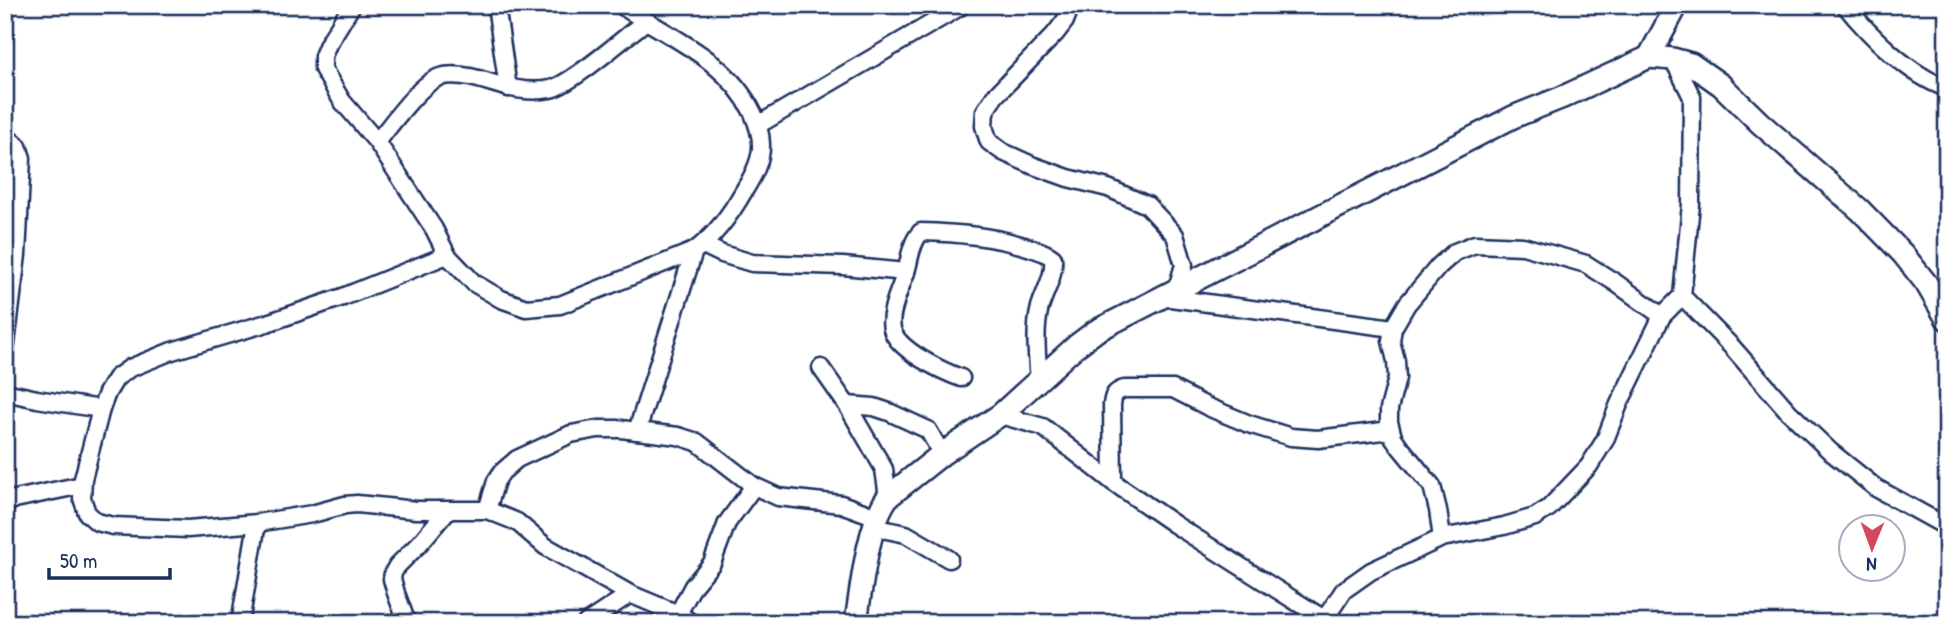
<svg xmlns="http://www.w3.org/2000/svg" width="1952" height="628" font-family="'Patrick Hand',sans-serif">
<rect width="100%" height="100%" fill="#fff"/>
<filter id="ink" filterUnits="userSpaceOnUse"><feTurbulence type="fractalNoise" baseFrequency=".0143" numOctaves="2"/><feDisplacementMap in="SourceGraphic" scale="14" xChannelSelector="R" yChannelSelector="G"/><feConvolveMatrix kernelMatrix="1 2 1 2 8 2 1 2 1" color-interpolation-filters="sRGB"/></filter>
<g filter="url(#ink)">
<g fill="none" stroke-linecap="round" stroke-linejoin="round">
<g stroke="#1b2f5e" stroke-width="21">
<g id="street">
<path d="M352 5 328 44 323 56V69L342 101 377 142 434 229 447 255 474 283 501 299 526 308 560 305 694 251C716 236 732 212 745 189 753 176 762 160 761 144 761 133 757 123 753 113 726 58 670 38 621 5"/>
<path d="M496 5 508 88"/>
<path d="M1071 5 1065 21 1055 34 995 96 985 111 984 126 987 136 989 142 1003 152 1034 166 1068 178 1108 188 1147 205 1175 235 1184 265 1176 291"/>
<path d="M1845 5C1869 35 1910 76 1947 88"/>
<path d="M1673 59 1692 97 1691 204 1682 296 1732 347 1788 411 1831 452 1876 488 1947 527"/>
<path d="M758 125 963 5"/>
<path d="M5 136 18 146 22 158 17 255 5 352"/>
<path d="M377 142C391 125 420 83 440 77 456 72 477 78 492 83 511 89 531 93 550 89 571 85 626 36 646 21"/>
<path d="M703 245 722 254 752 263 843 266 906 272"/>
<path d="M447 255 343 297 267 323 172 351 130 368 116 378 107 393 101 409 83 479 82 498 87 513 97 522 113 526 188 529 257 523 312 514 345 505 357 504 416 510H487L517 522 545 546 630 594 678 614 692 623"/>
<path d="M1163 297 1393 328"/>
<path d="M821 368 847 405 884 469 888 497"/>
<path d="M961 378C942 371 897 350 892 329 888 313 901 287 906 272 910 259 911 242 921 232 958 233 992 236 1028 247 1037 250 1046 252 1053 258 1055 276 1045 290 1040 307 1034 330 1037 356 1039 380"/>
<path d="M5 392 37 399 101 409"/>
<path d="M847 405 874 407 889 412 928 430 942 454"/>
<path d="M1000 415 1043 427 1113 482 1174 524 1276 589 1324 619 1336 623"/>
<path d="M637 431 694 251"/>
<path d="M1113 482 1112 405C1113 396 1114 392 1124 389H1173L1208 407 1249 424 1291 437 1318 439 1391 430"/>
<path d="M5 504 15 499 82 485"/>
<path d="M487 510 496 481 502 472 517 459 571 434 598 429H621L678 436 697 442 754 486 778 497 841 504 877 517"/>
<path d="M873 527 906 534 949 559"/>
<path d="M1442 538 1438 510 1432 486 1400 447 1393 437 1389 422V409L1397 378 1396 361 1391 341 1393 328 1407 304 1439 266 1455 252 1475 244 1523 246 1586 264 1616 283 1662 316"/>
<path d="M678 614 693 586 712 563 727 523 754 486"/>
<path d="M240 623 257 523"/>
<path d="M407 623 396 593 392 579 393 573 397 566 419 544 447 511"/>
<path d="M586 623 630 594"/>
<path d="M1322 623 1344 590 1371 571 1442 538 1504 526 1535 517 1549 508 1589 466 1605 440 1619 404 1662 316 1682 296"/>
</g>
</g>
<g stroke="#1b2f5e" stroke-width="26">
<g id="secondary">
<path d="M1649 57 1677 5"/>
<path d="M856 623C861 589 868 523 888 497L942 454 1000 415 1076 346 1096 331 1513 117 1563 97 1649 57 1673 59 1691 64 1721 85 1760 123 1860 210 1903 254 1926 283 1947 319"/>
</g>
</g>
<use href="#street" stroke="#fff" stroke-width="16"/>
<use href="#secondary" stroke="#fff" stroke-width="21"/>
</g>
</g>
<rect width="1952" height="628" fill="none" stroke="#fff" stroke-width="28"/>
<rect x="14" y="14" width="1924" height="600" fill="none" stroke="#1b2f5e" stroke-width="2.5" filter="url(#ink)"/>
<g transform="translate(1872 548) rotate(181)"><circle r="33" fill="#ffffff" stroke="#a4acbf" stroke-width="2"/>
<path d="M0-5L12 26L0 18L-12 26Z" fill="#d1495b"/>
<text y="-10" font-size="19" font-weight="bold" text-anchor="middle" fill="#1b2f5e">N</text>
</g>
<path d="M49 568v10h121v-10" fill="none" stroke="#1b2f5e" stroke-width="3.5"/>
<text x="60" y="568" font-size="21" fill="#1b2f5e" stroke="#ffffff" stroke-width="5" paint-order="stroke">50 m</text>
</svg>
